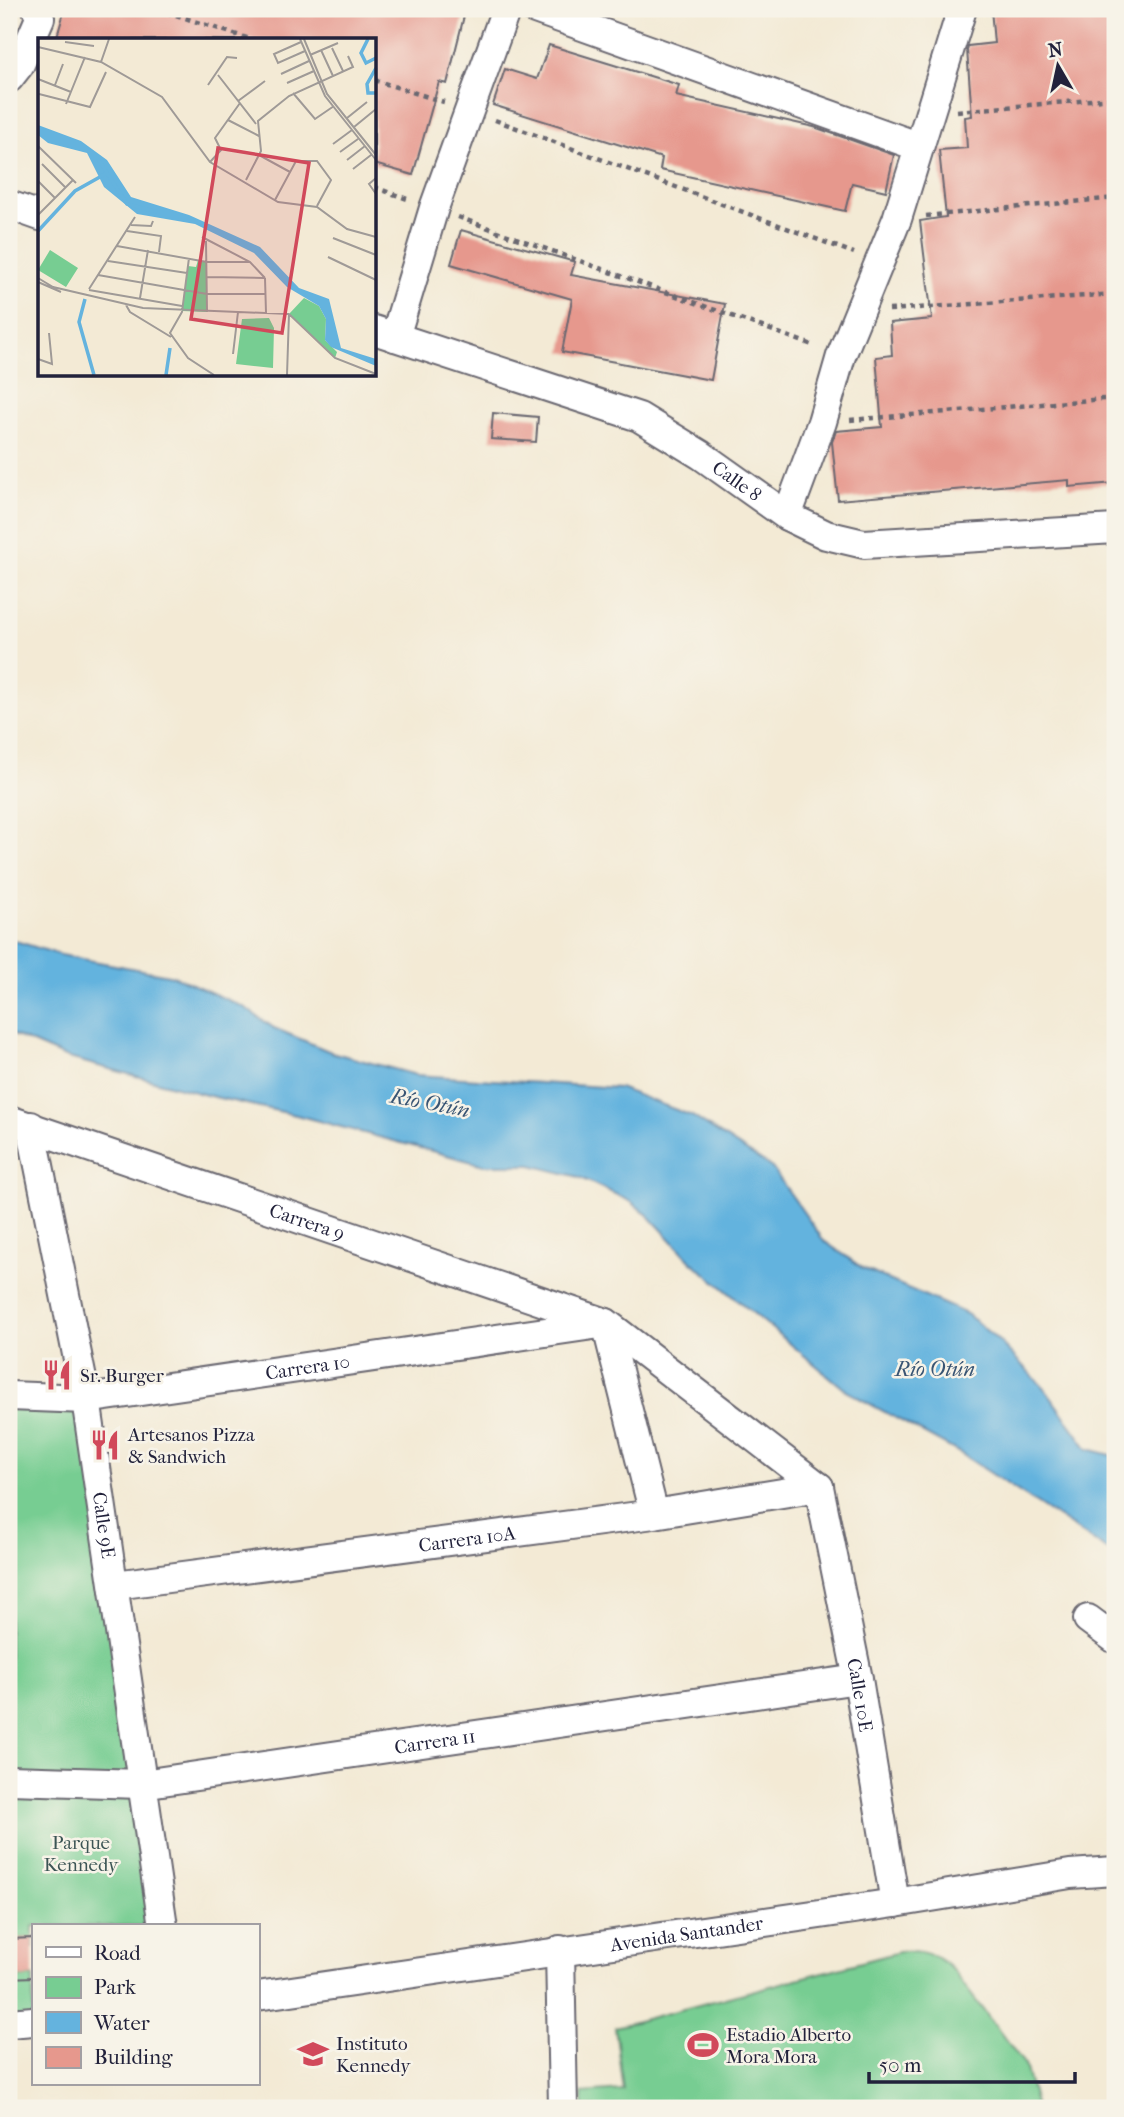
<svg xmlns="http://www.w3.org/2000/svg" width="1124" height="2117" font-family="'IM FELL French Canon',serif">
<rect width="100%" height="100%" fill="#f7f3e8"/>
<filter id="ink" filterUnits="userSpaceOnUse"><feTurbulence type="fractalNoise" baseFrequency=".0143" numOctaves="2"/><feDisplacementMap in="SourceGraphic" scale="14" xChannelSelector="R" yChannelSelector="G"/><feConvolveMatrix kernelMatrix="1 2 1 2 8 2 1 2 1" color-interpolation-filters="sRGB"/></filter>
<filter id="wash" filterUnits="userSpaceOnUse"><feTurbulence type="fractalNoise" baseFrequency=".00686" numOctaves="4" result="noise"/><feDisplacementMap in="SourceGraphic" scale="28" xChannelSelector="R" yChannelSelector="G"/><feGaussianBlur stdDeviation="1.57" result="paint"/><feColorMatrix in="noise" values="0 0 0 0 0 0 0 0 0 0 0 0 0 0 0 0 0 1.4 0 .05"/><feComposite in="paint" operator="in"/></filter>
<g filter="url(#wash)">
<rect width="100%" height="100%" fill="#f3ead5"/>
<g fill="#77cd92" stroke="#4c7866" stroke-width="2">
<path d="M9 1396 86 1399 163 1926H33V1949L32 1938 9 1939Z"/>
<path d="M903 1951C925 1950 940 1956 954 1972L1025 2065 1036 2108H584L582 2093 623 2090 615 2027Z"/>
<path d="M33 1977V2021L9 2023V1978Z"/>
</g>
<path fill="#64b3de" stroke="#436a8c" stroke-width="2" d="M9 939 61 955 174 976 244 1007 274 1028 331 1052 416 1075 619 1088 692 1116 772 1168 824 1241 864 1269 967 1314 1000 1342 1044 1388 1088 1449 1115 1456V1555L960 1453 848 1392 692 1262 649 1216 630 1201 579 1177 531 1165H484L296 1115 210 1096 65 1057 9 1033Z"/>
<g id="blocks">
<g fill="#e6988d">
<path d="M65 9H453L465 12 447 84 439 82 413 175 374 164V40H56Z"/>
<path d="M991 9H1115V483L1069 487V480L838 500 832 442 836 431 882 427 876 357 892 355 890 323 932 319 920 221 946 217 939 150 967 148 965 117 972 116 967 50 968 46 994 43Z"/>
<path d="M549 45 679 85 676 96 814 127 894 155 886 191 852 183 845 211 660 170 662 158 493 105 505 69 537 79Z"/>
<path d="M461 230 575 262 571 275 725 304 711 380 562 352 572 299 451 264Z"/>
<path d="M493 413 538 417 536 442 491 439Z"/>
<path d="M33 1938V1977L9 1978V1939Z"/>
</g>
</g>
</g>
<g filter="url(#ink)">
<use href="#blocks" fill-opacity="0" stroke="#6b6871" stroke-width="2"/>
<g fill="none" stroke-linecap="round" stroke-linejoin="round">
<g stroke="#6b6871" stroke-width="32">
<g id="minor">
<path d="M535 9 917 146"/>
<path d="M9 78 20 64 40 18 37 9"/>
<path d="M9 205 40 216"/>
<path id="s1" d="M374 330 639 417 701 455 787 516 826 535 864 544 1115 529"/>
<path d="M395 337 434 208 506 9"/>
<path d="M787 516 822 422 841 356 897 219 962 9"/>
<path id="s2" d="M9 1120 606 1323 819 1487"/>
<path id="s3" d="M31 1126 86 1399 163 1926"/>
<path d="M606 1323 654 1514"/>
<path id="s4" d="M9 1396 86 1399 600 1324"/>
<path id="s5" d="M819 1487 858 1679 895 1903"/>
<path id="s6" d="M115 1585 654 1514 819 1487"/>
<path d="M1088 1619 1115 1639"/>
<path id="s7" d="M9 1780 142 1784 858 1679"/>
<path d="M560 1950 563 2108"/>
<path id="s8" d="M257 1996 895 1903 1070 1874 1115 1871"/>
<path d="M9 2023 33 2021"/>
</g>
</g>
<g stroke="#6b6871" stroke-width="4.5" stroke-dasharray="5 5" stroke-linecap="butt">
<path d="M157 9 253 40"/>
<path d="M374 80 444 102"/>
<path d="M957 111 1115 98"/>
<path d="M495 120 854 253"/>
<path d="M374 187 410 200"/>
<path d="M926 216 1115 198"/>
<path d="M458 217 815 346"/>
<path d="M889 310 1115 294"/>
<path d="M850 420 1115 398"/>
</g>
<use href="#minor" stroke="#fff" stroke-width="28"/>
</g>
</g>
<defs>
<g id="restaurant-bare" transform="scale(2.415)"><path d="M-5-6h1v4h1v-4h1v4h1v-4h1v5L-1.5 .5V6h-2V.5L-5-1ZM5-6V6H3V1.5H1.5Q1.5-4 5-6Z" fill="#d1495b" stroke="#f7f3e8" stroke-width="2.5" paint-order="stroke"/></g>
<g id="stadium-bare" transform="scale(2.415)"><path d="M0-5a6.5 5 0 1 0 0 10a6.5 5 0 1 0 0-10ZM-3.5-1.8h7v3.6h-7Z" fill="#d1495b" stroke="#f7f3e8" stroke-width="2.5" paint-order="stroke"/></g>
<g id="school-bare" transform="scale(2.415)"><path d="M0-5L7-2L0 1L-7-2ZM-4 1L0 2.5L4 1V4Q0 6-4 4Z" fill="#d1495b" stroke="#f7f3e8" stroke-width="2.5" paint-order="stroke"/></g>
</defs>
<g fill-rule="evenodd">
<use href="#restaurant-bare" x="57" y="1375"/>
<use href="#restaurant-bare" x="105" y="1445"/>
<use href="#stadium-bare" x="703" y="2045"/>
<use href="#school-bare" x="313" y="2054"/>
</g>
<g text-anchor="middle" stroke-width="5" stroke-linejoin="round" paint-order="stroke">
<g font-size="19" fill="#22223b" stroke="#f7f3e8">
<text dy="7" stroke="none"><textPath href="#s1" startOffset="396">Calle 8</textPath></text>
<text dy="7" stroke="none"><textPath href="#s2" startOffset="315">Carrera 9</textPath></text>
<text dy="7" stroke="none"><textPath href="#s4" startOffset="301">Carrera 10</textPath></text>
<text dy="7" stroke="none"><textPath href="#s3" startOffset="406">Calle 9E</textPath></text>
<text dy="7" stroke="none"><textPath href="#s6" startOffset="355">Carrera 10A</textPath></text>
<text dy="7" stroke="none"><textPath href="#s5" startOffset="212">Calle 10E</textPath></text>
<text dy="7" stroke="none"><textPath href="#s7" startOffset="429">Carrera 11</textPath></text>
<text dy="7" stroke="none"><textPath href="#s8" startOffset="434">Avenida Santander</textPath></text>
</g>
<g font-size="19" fill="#22223b" stroke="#f7f3e8" text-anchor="start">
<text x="80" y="1382">Sr. Burger</text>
<text x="128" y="1441">Artesanos Pizza<tspan x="128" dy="22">&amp; Sandwich</tspan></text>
<text x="726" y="2041">Estadio Alberto<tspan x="726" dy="22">Mora Mora</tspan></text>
<text x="336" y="2050">Instituto<tspan x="336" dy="22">Kennedy</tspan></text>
</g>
<g font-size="19" fill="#3c5555" stroke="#f7f3e8">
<text x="81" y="1849">Parque<tspan x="81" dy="22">Kennedy</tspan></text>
</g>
<g font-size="21" font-style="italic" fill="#395574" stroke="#f7f3e8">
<text transform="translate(430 1103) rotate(11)" y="7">Río Otún</text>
<text x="935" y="1376">Río Otún</text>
</g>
</g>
<g transform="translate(38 38)">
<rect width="338" height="338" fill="#f3ead5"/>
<path d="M12 212 40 230 28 249 0 232ZM160 222 169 224V274L144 273 150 228 158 229ZM266 260 281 268 288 281 287 302 299 314 297 320 251 276ZM231 280 236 290 235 330 198 326 204 281Z" fill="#77cd92"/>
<path d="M0 87 43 103 69 122 93 159 151 177 222 209 261 250 291 261 303 310 338 321V328L293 309 287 302 288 281 281 268 249 249 216 215 157 186 99 176 66 149 49 115 10 105 0 97Z" fill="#64b3de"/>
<path fill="none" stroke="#64b3de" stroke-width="3.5" d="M330 1 323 15 328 25 338 20M338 30 329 46 330 55H338M60 121 89 166 119 174M0 193 37 153 69 135M47 261 41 284 56 337M128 337 132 310"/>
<path fill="none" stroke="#9f9a97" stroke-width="2" d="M262 1 287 58 338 122M266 1 289 56 338 117M27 4 56 8M263 4 236 16 240 25 267 13M0 9 63 24 124 59 172 124 240 164 279 169 309 191 338 199M294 10 305 33M283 12 295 38M272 17 300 5M63 24 71 1M243 36 271 23M180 37 218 86M0 41 33 54M249 45 276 33M17 47 25 26M170 47 189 19 199 20M255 55 277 81 296 68M1 56 52 69 68 34M200 63 227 43M28 66 47 19M309 80 329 64M190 82 221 98M316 89 338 71M295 106 314 92M0 108 38 145M302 114 320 101M221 117 252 134M309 122 327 108M172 124 183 112 177 100 202 65M4 126 27 149M315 131 333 117M338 140 331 146 338 156M208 142 223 113 220 83 251 58 315 29 310 18M0 143 17 160M237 162 258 123H279L293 142 279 168M0 177 35 142M93 187 113 188 115 183M89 193 123 198 121 214M164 199 212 224 227 240M295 200 338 217M168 203 169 274M79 208 169 224H212M290 219 338 242M151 220 144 274 132 295 150 320 176 337M70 223 149 235M60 237 169 256H228M169 239 227 240M0 240 15 249 105 270 251 276M227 240 228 275M0 244 23 254M51 251 97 179M51 252 144 268M102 260 110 212M88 267 92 274 133 299M251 276 297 320 338 336M195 316 200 274M0 321 14 326 11 295M249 337 251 276"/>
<path fill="#d1495b" fill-opacity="0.15" stroke="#d1495b" stroke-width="3.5" d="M180 110 271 125 244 295 153 281Z"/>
<rect width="338" height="338" fill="none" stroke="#22223b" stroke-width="3.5"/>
</g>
<rect width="1124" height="2117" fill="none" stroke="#f7f3e8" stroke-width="35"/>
<rect x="32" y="1924" width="228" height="161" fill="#f7f3e8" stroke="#a29fa3" stroke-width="2"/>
<rect x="46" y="1947" width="35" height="10" fill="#ffffff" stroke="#a29fa3" stroke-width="2"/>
<text x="94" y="1960" font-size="21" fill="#22223b">Road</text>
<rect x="46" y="1977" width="35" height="21" fill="#77cd92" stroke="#a29fa3" stroke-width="2"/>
<text x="94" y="1994" font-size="21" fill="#22223b">Park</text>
<rect x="46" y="2012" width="35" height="21" fill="#64b3de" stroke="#a29fa3" stroke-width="2"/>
<text x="94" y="2030" font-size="21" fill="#22223b">Water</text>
<rect x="46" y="2047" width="35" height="21" fill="#e6988d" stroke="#a29fa3" stroke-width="2"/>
<text x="94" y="2064" font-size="21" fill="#22223b">Building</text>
<g transform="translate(1058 66) rotate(351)" stroke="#f7f3e8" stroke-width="5" paint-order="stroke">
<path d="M0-5L12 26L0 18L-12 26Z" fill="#22223b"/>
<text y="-10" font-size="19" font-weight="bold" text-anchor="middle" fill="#22223b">N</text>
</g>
<path d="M869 2072v10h206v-10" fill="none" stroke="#22223b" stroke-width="3.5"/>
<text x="879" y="2072" font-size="21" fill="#22223b" stroke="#f7f3e8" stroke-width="5" paint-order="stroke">50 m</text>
</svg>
